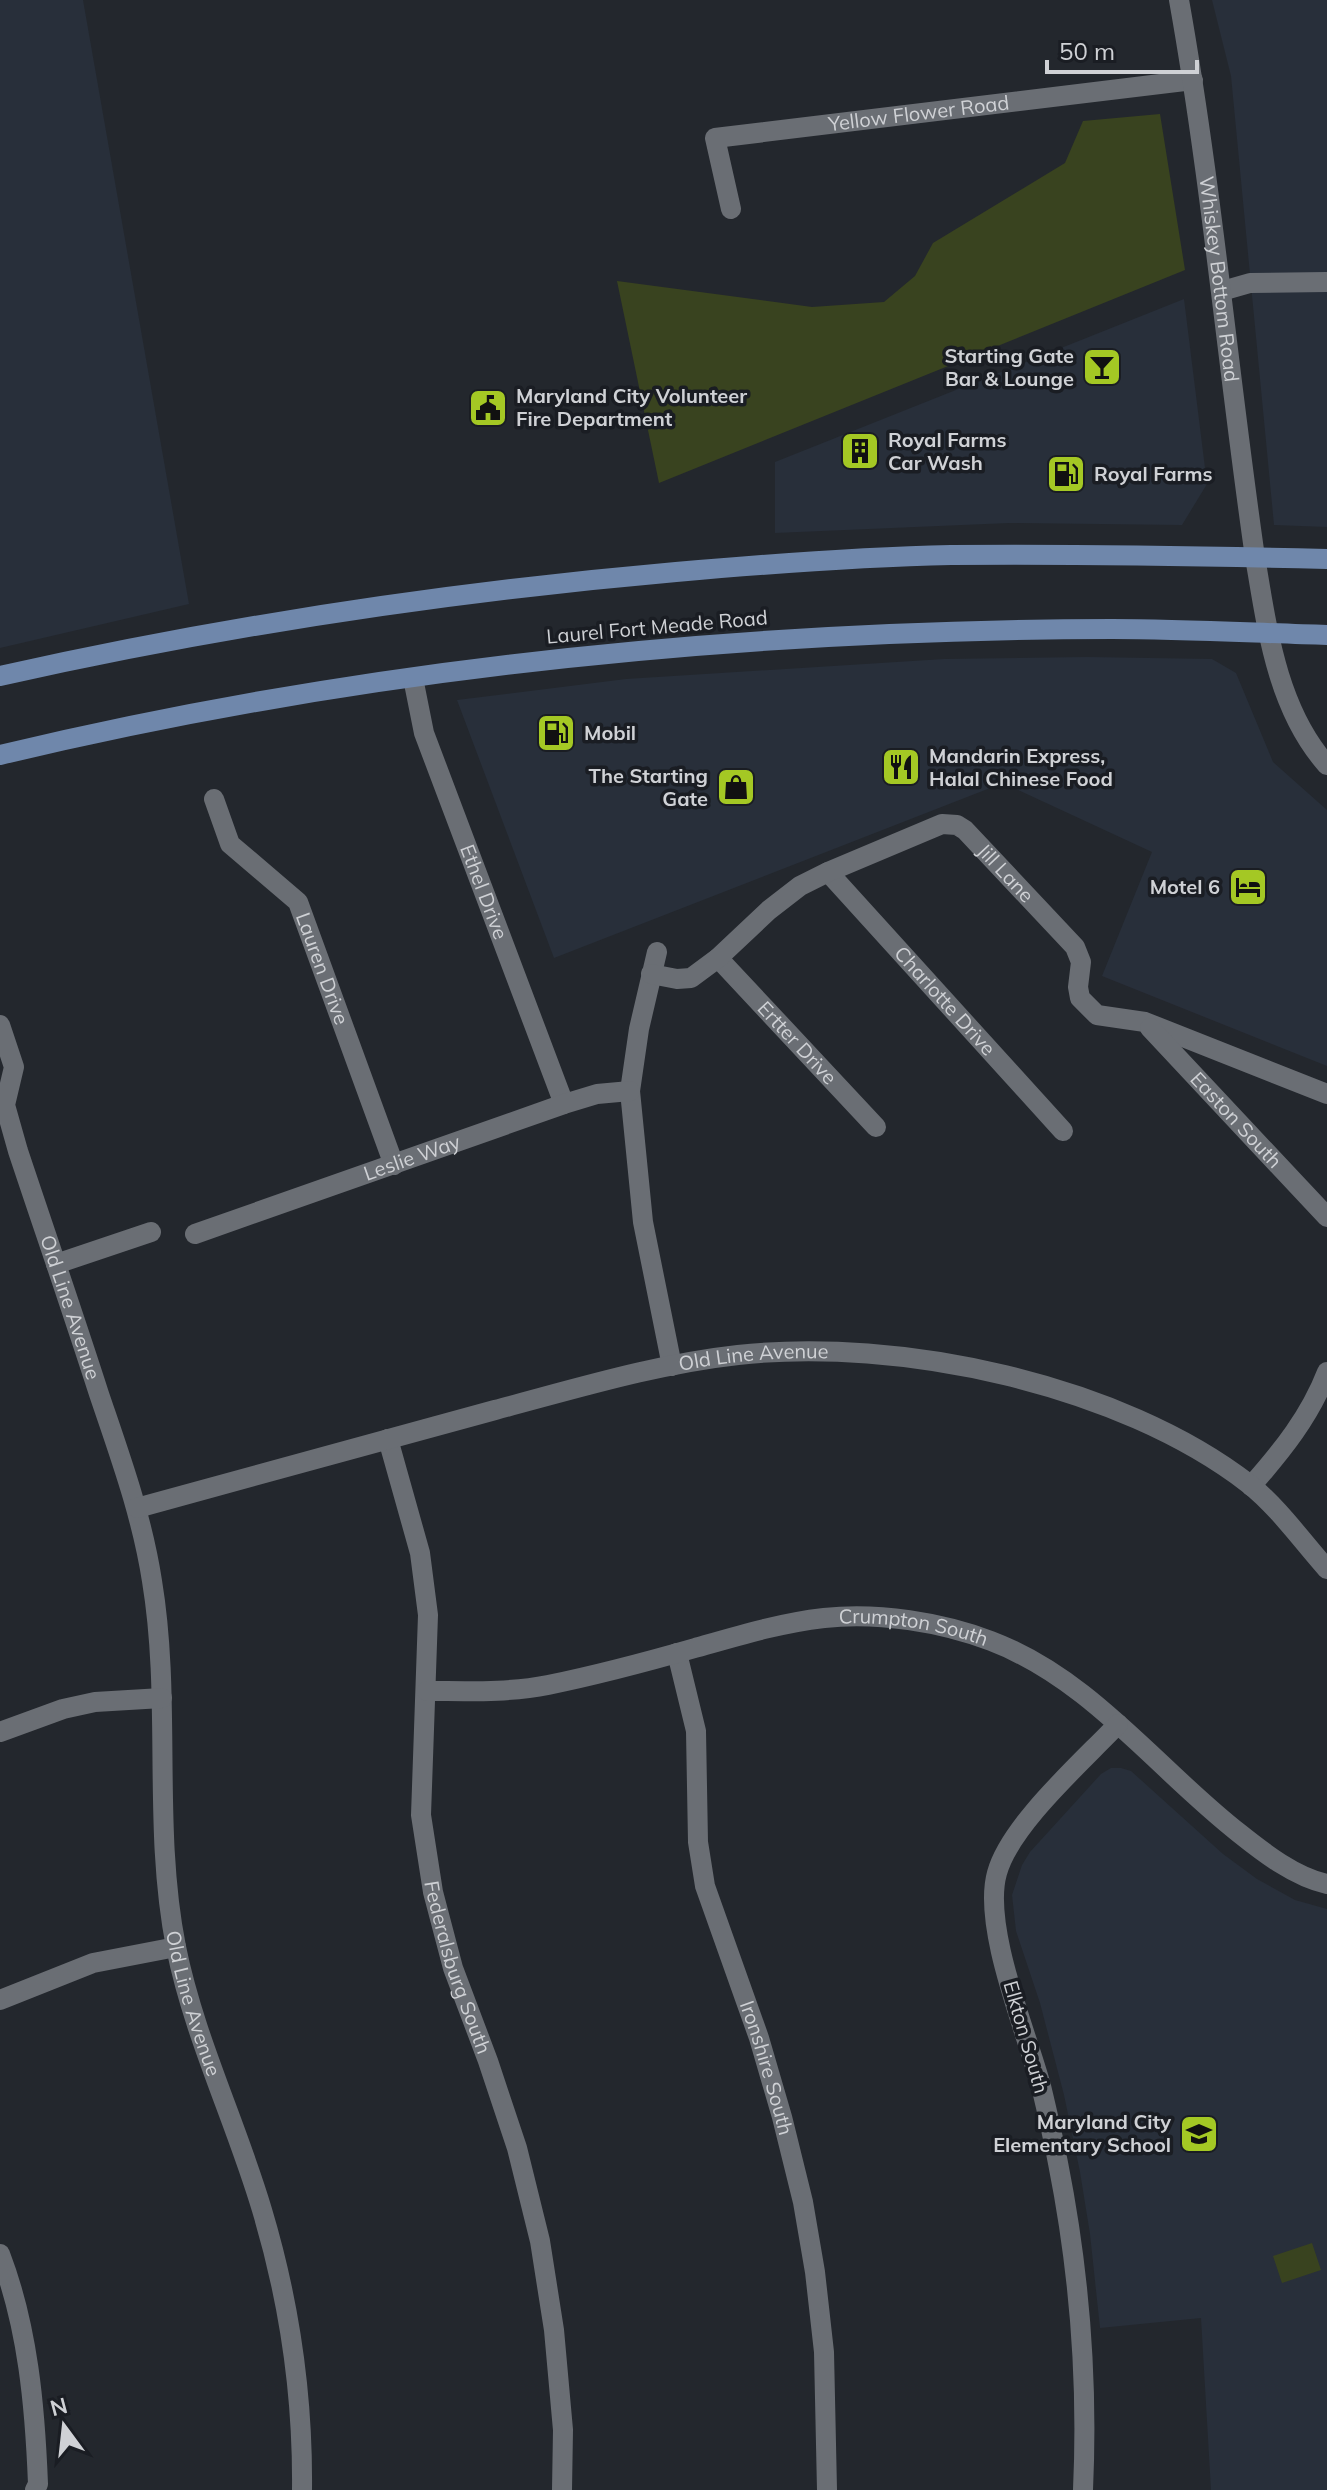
<svg xmlns="http://www.w3.org/2000/svg" width="1327" height="2490" font-family="Mulish,sans-serif">
<rect width="100%" height="100%" fill="#23272d"/>
<g fill="#282f3a">
<path d="M0 0H83L189 604 0 648Z"/>
<path d="M1212 0H1327V527L1274 525 1231 76Z"/>
<path d="M1184 299 1207 484 1182 525 1009 523 775 533V462Z"/>
<path d="M1087 657 1212 659 1236 673 1273 762 1327 810V1066L1102 976 1152 852 1003 783 554 958 457 700 626 679 944 659Z"/>
<path d="M1111 1768H1121L1131 1771 1223 1854 1257 1879 1295 1900 1327 1909V2490H1211L1201 2318 1100 2328 1090 2234 1080 2172 1064 2095 1040 2003 1016 1931 1012 1895 1022 1865 1030 1852 1101 1774Z"/>
</g>
<g fill="#39431f">
<path d="M1160 114 1185 270 659 483 617 281 812 307 884 302 915 276 933 243 1065 163 1083 121Z"/>
<path d="M1312 2243 1321 2270 1282 2283 1273 2256Z"/>
</g>
<g fill="none" stroke-linecap="round" stroke-linejoin="round">
<g stroke="#6a6e74" stroke-width="20">
<path id="s1" d="M731 209 715 138 1193 80"/>
<path d="M1222 291 1250 283 1327 282"/>
<path d="M1255 557C1267 628 1277 709 1327 765"/>
<path id="s2" d="M413 678 424 733 564 1104"/>
<path id="s3" d="M214 799 230 844 298 902 394 1165"/>
<path id="s4" d="M828 872 1063 1131"/>
<path d="M657 952 639 1029 630 1091 643 1222 672 1366"/>
<path id="s5" d="M718 958 876 1127"/>
<path id="s6" d="M651 974 677 979 691 978 718 958 769 910 800 886 828 872 942 824 957 825 965 830 1075 947 1081 962 1078 987 1080 998 1097 1015 1145 1022 1327 1094"/>
<path id="s7" d="M0 1025 14 1067 5 1105 18 1151C45 1232 73 1313 99 1394 120 1456 142 1516 152 1581 172 1702 152 1825 176 1947 194 2037 236 2122 262 2210 289 2300 303 2396 302 2490"/>
<path id="s8" d="M1150 1028 1327 1217"/>
<path id="s9" d="M195 1234 564 1104 597 1094 630 1091"/>
<path d="M56 1264 151 1232"/>
<path id="s10" d="M388 1439 420 1553 428 1615 421 1815 433 1892 453 1968 488 2061 517 2148 540 2241 554 2330 563 2430 562 2490"/>
<path d="M1251 1486C1282 1451 1310 1416 1327 1372"/>
<path id="s11" d="M137 1508C256 1475 375 1442 495 1410 575 1389 656 1364 738 1355 899 1337 1120 1384 1249 1484 1277 1506 1303 1542 1327 1569"/>
<path id="s12" d="M677 1653 696 1731 698 1842 705 1886 759 2038 782 2117 803 2202 815 2272 824 2352 827 2490"/>
<path id="s13" d="M427 1691C467 1691 508 1693 548 1685 597 1675 646 1662 695 1648 737 1636 780 1623 824 1618 878 1612 941 1622 991 1641 1091 1679 1157 1769 1239 1833 1264 1853 1295 1877 1327 1884"/>
<path d="M0 1732 63 1709 95 1702 162 1698"/>
<path d="M0 2000 93 1963 176 1947"/>
<path d="M0 2254C28 2327 35 2407 38 2484L35 2490"/>
<path d="M1083 2490C1088 2382 1079 2269 1058 2163 1053 2137 1047 2111 1041 2086 1026 2031 982 1926 997 1873 1010 1825 1083 1761 1118 1724"/>
</g>
<path stroke="#6a6e74" stroke-width="20" id="s14" d="M1179 0C1212 185 1228 371 1255 557"/>
<g stroke="#6f87ab" stroke-width="20">
<path d="M0 676C223 626 448 592 676 572 767 564 860 557 951 555 1077 554 1202 556 1327 559"/>
<path d="M0 755C363 668 739 630 1112 629 1184 629 1255 633 1327 635"/>
</g>
</g>
<defs>
<g id="bar-square" transform="scale(2)"><rect x="-9" y="-9" width="18" height="18" rx="4" fill="#a4c824" stroke="#1a1d23"/><path d="M-6-5H6L.8 .8V4.5H3.5V6h-7V4.5H-.8V.8Z" fill="#111"/></g>
<g id="civic-square" transform="scale(2)"><rect x="-9" y="-9" width="18" height="18" rx="4" fill="#a4c824" stroke="#1a1d23"/><path d="M-.6-6.5H3V-4.5H.6V-3L4-1V1h2V6H-6V1h2V-1L-.6-3ZM-1.2 2.5V6h2.4V2.5Z" fill="#111"/></g>
<g id="building-square" transform="scale(2)"><rect x="-9" y="-9" width="18" height="18" rx="4" fill="#a4c824" stroke="#1a1d23"/><path d="M-4-6H4V6H1V3H-1V6H-4ZM-2.5-4.3h1.7v1.8h-1.7ZM.8-4.3h1.7v1.8H.8ZM-2.5-1h1.7V.8h-1.7ZM.8-1h1.7V.8H.8Z" fill="#111"/></g>
<g id="fuel-square" transform="scale(2)"><rect x="-9" y="-9" width="18" height="18" rx="4" fill="#a4c824" stroke="#1a1d23"/><path d="M-5.5-6h7V0h2V4h1.3V-2.5L3-4.5l.8-.8L6-3V5H2.5V1h-1V6h-7ZM-4.2-4.7v3.2H.2V-4.7Z" fill="#111"/></g>
<g id="restaurant-square" transform="scale(2)"><rect x="-9" y="-9" width="18" height="18" rx="4" fill="#a4c824" stroke="#1a1d23"/><path d="M-5-6h1v4h1v-4h1v4h1v-4h1v5L-1.5 .5V6h-2V.5L-5-1ZM5-6V6H3V1.5H1.5Q1.5-4 5-6Z" fill="#111"/></g>
<g id="shop-square" transform="scale(2)"><rect x="-9" y="-9" width="18" height="18" rx="4" fill="#a4c824" stroke="#1a1d23"/><path d="M-5-2.5h2.3a2.7 3.5 0 0 1 5.4 0H5L5.5 6h-11ZM-1.5-2.5h3a1.5 2.3 0 0 0-3 0Z" fill="#111"/></g>
<g id="hotel-square" transform="scale(2)"><rect x="-9" y="-9" width="18" height="18" rx="4" fill="#a4c824" stroke="#1a1d23"/><path d="M-6-4.5h1.5V1H6V5H4.5V3h-9V5H-6ZM-4 0a1.8 1.8 0 1 1 3.6 0ZM.5 0V-2.5h3Q6-2.5 6 0Z" fill="#111"/></g>
<g id="school-square" transform="scale(2)"><rect x="-9" y="-9" width="18" height="18" rx="4" fill="#a4c824" stroke="#1a1d23"/><path d="M0-5L7-2L0 1L-7-2ZM-4 1L0 2.5L4 1V4Q0 6-4 4Z" fill="#111"/></g>
</defs>
<g fill-rule="evenodd">
<use href="#bar-square" x="1102" y="367"/>
<use href="#civic-square" x="488" y="408"/>
<use href="#building-square" x="860" y="451"/>
<use href="#fuel-square" x="1066" y="474"/>
<use href="#fuel-square" x="556" y="733"/>
<use href="#restaurant-square" x="901" y="767"/>
<use href="#shop-square" x="736" y="787"/>
<use href="#hotel-square" x="1248" y="887"/>
<use href="#school-square" x="1199" y="2134"/>
</g>
<g text-anchor="middle" stroke-width="7" stroke-linejoin="round" paint-order="stroke">
<g font-size="20" fill="#cfd1d5" stroke="#1a1d23">
<text dy="7" stroke="none"><textPath href="#s1" startOffset="278">Yellow Flower Road</textPath></text>
<text dy="7" stroke="none"><textPath href="#s14" startOffset="282">Whiskey Bottom Road</textPath></text>
<text transform="translate(657 627) rotate(-5)" y="7">Laurel Fort Meade Road</text>
<text dy="7" stroke="none"><textPath href="#s6" startOffset="422">Jill Lane</textPath></text>
<text dy="7" stroke="none"><textPath href="#s2" startOffset="226">Ethel Drive</textPath></text>
<text dy="7" stroke="none"><textPath href="#s3" startOffset="208">Lauren Drive</textPath></text>
<text dy="7" stroke="none"><textPath href="#s4" startOffset="174">Charlotte Drive</textPath></text>
<text dy="7" stroke="none"><textPath href="#s5" startOffset="116">Ertter Drive</textPath></text>
<text dy="7" stroke="none"><textPath href="#s8" startOffset="126">Easton South</textPath></text>
<text dy="7" stroke="none"><textPath href="#s9" startOffset="230">Leslie Way</textPath></text>
<text dy="7" stroke="none"><textPath href="#s7" startOffset="296">Old Line Avenue</textPath></text>
<text dy="7" stroke="none"><textPath href="#s11" startOffset="636">Old Line Avenue</textPath></text>
<text dy="7" stroke="none"><textPath href="#s13" startOffset="496">Crumpton South</textPath></text>
<text dy="7" stroke="none"><textPath href="#s10" startOffset="538">Federalsburg South</textPath></text>
<text dy="7" stroke="none"><textPath href="#s7" startOffset="1008">Old Line Avenue</textPath></text>
<text transform="translate(1026 2037) rotate(74)" y="7">Elkton South</text>
<text dy="7" stroke="none"><textPath href="#s12" startOffset="428">Ironshire South</textPath></text>
</g>
<g font-size="20" font-weight="bold" fill="#cfd1d5" stroke="#1a1d23" text-anchor="start">
<text x="1074" y="363" text-anchor="end">Starting Gate<tspan x="1074" dy="23">Bar &amp; Lounge</tspan></text>
<text x="516" y="403">Maryland City Volunteer<tspan x="516" dy="23">Fire Department</tspan></text>
<text x="888" y="447">Royal Farms<tspan x="888" dy="23">Car Wash</tspan></text>
<text x="1094" y="481">Royal Farms</text>
<text x="584" y="740">Mobil</text>
<text x="929" y="763">Mandarin Express,<tspan x="929" dy="23">Halal Chinese Food</tspan></text>
<text x="708" y="783" text-anchor="end">The Starting<tspan x="708" dy="23">Gate</tspan></text>
<text x="1220" y="894" text-anchor="end">Motel 6</text>
<text x="1171" y="2129" text-anchor="end">Maryland City<tspan x="1171" dy="23">Elementary School</tspan></text>
</g>
</g>
<g transform="translate(64 2426) rotate(345)" stroke="#1a1d23" stroke-width="6" paint-order="stroke">
<path d="M0-6L14 30L0 20L-14 30Z" fill="#cfd1d5"/>
<text y="-12" font-size="22" font-weight="bold" text-anchor="middle" fill="#cfd1d5">N</text>
</g>
<path d="M1047 60v12h150v-12" fill="none" stroke="#cfd1d5" stroke-width="4"/>
<text x="1059" y="60" font-size="24" fill="#cfd1d5" stroke="#1a1d23" stroke-width="6" paint-order="stroke">50 m</text>
</svg>
